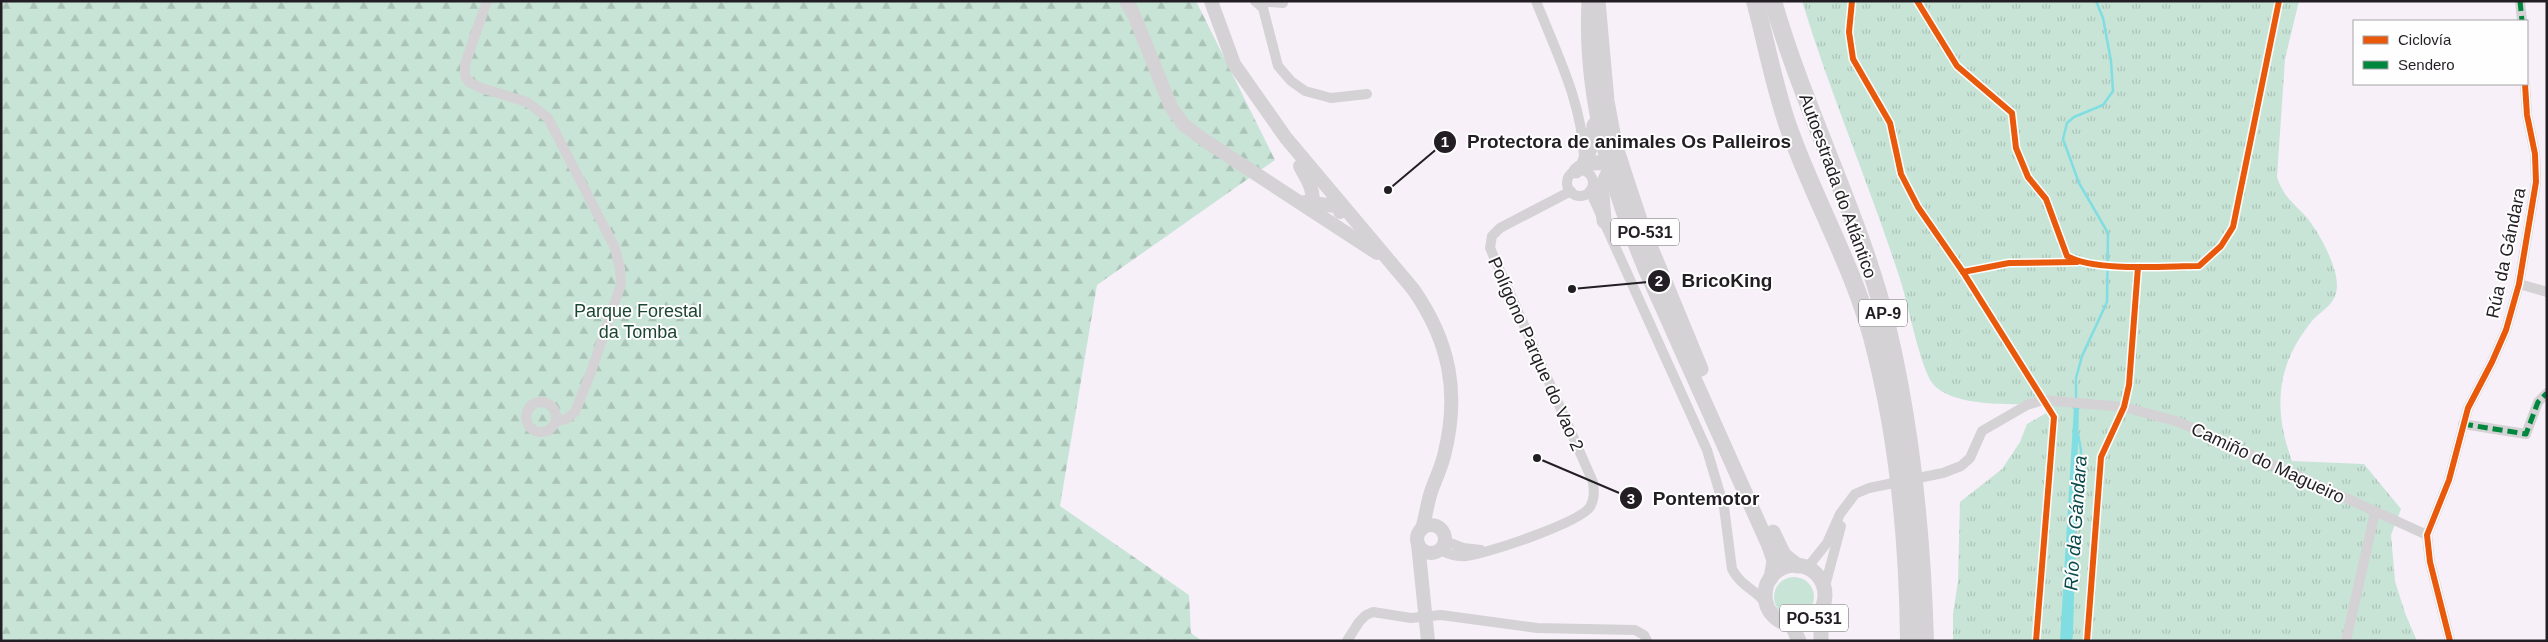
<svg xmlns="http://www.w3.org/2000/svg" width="2548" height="642" font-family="Arial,sans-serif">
<defs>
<pattern id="forest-firs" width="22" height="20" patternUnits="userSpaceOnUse" patternTransform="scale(1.25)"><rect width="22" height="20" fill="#c8e4d7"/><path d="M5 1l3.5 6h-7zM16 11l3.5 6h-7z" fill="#acc3b8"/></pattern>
<pattern id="park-tufts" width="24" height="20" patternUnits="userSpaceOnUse" patternTransform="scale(1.25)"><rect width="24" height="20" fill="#c8e4d7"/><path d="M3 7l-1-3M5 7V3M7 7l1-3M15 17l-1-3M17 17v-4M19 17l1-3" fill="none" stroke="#acc3b8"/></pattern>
</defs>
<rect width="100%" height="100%" fill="#f7f0f8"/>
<circle fill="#c8e4d7" cx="1794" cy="597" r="20"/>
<path fill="url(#forest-firs)" d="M1 1H1196L1275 160 1097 285 1060 506 1189 595 1191 633 1202 641H1Z"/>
<path fill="url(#park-tufts)" d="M1802 1H2299L2285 59 2277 177C2284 198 2294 203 2308 219 2320 234 2337 266 2337 285 2337 304 2323 309 2312 321 2276 365 2273 409 2292 461L2364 464 2401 509 2391 535 2395 581 2405 613 2417 641H1953V614L1958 581 1960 502 2002 469 2020 442 2027 424 2048 412 2042 403C2014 405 1952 407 1933 384 1920 368 1908 303 1900 279 1870 186 1831 96 1802 1Z"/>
<path fill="#80dee2" d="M2074 406H2079L2073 634 2072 641H2060Z"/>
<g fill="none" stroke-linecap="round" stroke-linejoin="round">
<g stroke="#80dee2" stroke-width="2.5">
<path d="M2076 401V378L2082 356 2107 302 2108 233 2079 183 2063 139 2067 123 2074 117 2103 105 2113 91 2111 61 2103 18 2096 1"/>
<path d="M2076 523 2081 450 2078 434"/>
</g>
<g stroke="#d4d2d4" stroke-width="10">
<path d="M487 1 465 64V76L469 82 481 88 527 102 548 118 615 248 620 269 621 284 591 372 575 412 566 419 556 421"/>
<path d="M1255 1 1283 3"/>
<path d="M1536 1C1556 52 1582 102 1584 157"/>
<path d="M2520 1 2522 21"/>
<path d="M1256 2 1263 8 1278 66 1291 81 1305 91 1331 98 1367 94"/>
<circle cx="1580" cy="183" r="13"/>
<path d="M1590 191 1707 450 1724 507 1732 569C1740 585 1754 589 1766 603"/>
<path d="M2519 284 2547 292"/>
<circle cx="541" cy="417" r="15"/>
<path d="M2463 424 2526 434 2538 402 2547 393"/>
<path d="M1445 541 1463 548 1481 550"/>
<path d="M1440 550C1448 554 1456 557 1466 556 1486 554 1579 523 1590 507 1595 498 1594 492 1593 482L1490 248 1492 236 1500 228 1571 191"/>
<path d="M1807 568 1827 543 1840 514 1855 494 1869 488 1943 473 1961 466 1970 458 1982 431 2027 405 2043 400 2124 407 2179 422 2427 535"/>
<path d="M1824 590 1841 526"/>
<path d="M1347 641 1359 622 1366 615 1373 612 1411 618 1441 615 1537 628 1635 630 1644 635 1647 641"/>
<path d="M2346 641 2375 512"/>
<path d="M2450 641 2430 562 2427 535 2449 480 2468 408 2492 362 2506 330 2519 284 2536 182 2535 154 2527 115 2525 84"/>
</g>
<g stroke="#d4d2d4" stroke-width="14">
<path d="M1126 1 1134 15 1171 107 1184 125 1204 140 1377 253"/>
<path d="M1211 1 1234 64 1286 138 1413 289C1450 342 1460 393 1444 456 1441 468 1435 480 1431 492 1427 504 1426 516 1422 529"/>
<path d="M1300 166C1306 178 1315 189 1312 204"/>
<path d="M1305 202 1343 207 1340 212"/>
<circle cx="1431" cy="539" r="14"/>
<path d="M1418 544 1428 641"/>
</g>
<g stroke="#d4d2d4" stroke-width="15">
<path d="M1589 1C1584 95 1610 185 1646 271L1769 546 1774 561 1771 578"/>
<path d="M1598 1 1607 101 1615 144 1642 226 1701 369"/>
<path d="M1584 164 1592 143 1594 125"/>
<path d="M1576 171C1585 163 1593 162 1605 163L1611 172"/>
<path d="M1604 221 1602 193 1604 182 1611 167"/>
<path d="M1773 532 1784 555 1798 566"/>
<circle cx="1795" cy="595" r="30"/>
<path d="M1821 610V641"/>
<path d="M1792 625 1799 641"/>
</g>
<g stroke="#d4d2d4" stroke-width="18">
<path d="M1755 1C1766 42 1774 86 1788 126 1813 197 1852 264 1872 337 1898 435 1908 539 1909 641"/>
<path d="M1773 1C1805 113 1861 217 1888 330 1912 432 1922 536 1925 641"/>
</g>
<g stroke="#00873e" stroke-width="5" stroke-dasharray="10 5" stroke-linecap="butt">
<path d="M2520 1 2522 21"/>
<path d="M2463 424 2526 434 2538 402 2547 393"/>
</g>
<g stroke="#fefefe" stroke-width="9">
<g id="cycleway">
<path d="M1852 1 1849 32 1853 59 1890 123 1901 174 1918 207 1963 272 2009 263 2077 262"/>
<path d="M1917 1 1957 66 2012 113 2016 148 2028 177 2046 199 2067 256C2095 272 2165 266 2199 266L2221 246 2233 227 2279 1"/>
<path d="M1963 272 2054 417 2036 641"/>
<path d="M2087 641 2101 457 2124 407 2129 385 2138 267"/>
<path d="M2450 641 2430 562 2427 535 2449 480 2468 408 2492 362 2506 330 2519 284 2536 182 2535 154 2527 115 2525 84"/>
</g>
</g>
<use href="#cycleway" stroke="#e8590c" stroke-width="6"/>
</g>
<g text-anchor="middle" stroke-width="4" stroke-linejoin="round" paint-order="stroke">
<g fill="#fefefe" stroke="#656165" stroke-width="1">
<rect x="1611" y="218.5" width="68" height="27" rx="4"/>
<rect x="1859" y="299.5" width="48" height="27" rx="4"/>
<rect x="1780" y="604.5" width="68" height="27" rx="4"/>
</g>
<g font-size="16" font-weight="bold" fill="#231e24">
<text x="1645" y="238">PO-531</text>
<text x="1883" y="319">AP-9</text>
<text x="1814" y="624">PO-531</text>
</g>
<g font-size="18" fill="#231e24" stroke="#fefefe">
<text transform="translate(1838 186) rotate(70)" y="6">Autoestrada do Atlántico</text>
<text transform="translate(2506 253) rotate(-78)" y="6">Rúa da Gándara</text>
<text transform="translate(1536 354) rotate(66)" y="6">Polígono Parque do Vao 2</text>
<text transform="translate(2268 463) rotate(25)" y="6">Camiño do Magueiro</text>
</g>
<g font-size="18" fill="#1c4532" stroke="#fefefe">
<text x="638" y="317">Parque Forestal<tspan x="638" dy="21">da Tomba</tspan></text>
</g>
<g font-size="19" font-style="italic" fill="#0d4a4b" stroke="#fefefe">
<text transform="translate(2075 523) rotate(-86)" y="7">Río da Gándara</text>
</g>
</g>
<path fill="none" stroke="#231e24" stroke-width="2" d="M1388 190L1445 142M1572 289L1659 281M1537 458L1631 498"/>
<g fill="#231e24" stroke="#fefefe" stroke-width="2">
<circle cx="1388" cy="190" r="5"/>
<circle cx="1572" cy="289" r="5"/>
<circle cx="1537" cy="458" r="5"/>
<circle cx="1445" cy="142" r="12"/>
<circle cx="1659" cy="281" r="12"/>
<circle cx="1631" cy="498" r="12"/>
</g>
<g font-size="15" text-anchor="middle" font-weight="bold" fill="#fff">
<text x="1445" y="147">1</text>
<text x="1659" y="286">2</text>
<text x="1631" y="504">3</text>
</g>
<g font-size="19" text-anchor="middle" font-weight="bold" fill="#231e24" stroke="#fefefe" stroke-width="4" stroke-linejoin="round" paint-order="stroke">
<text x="1629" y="148">Protectora de animales Os Palleiros</text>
<text x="1727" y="287">BricoKing</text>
<text x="1706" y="505">Pontemotor</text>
</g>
<rect width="2548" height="642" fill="none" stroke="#231e24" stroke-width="5"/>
<rect x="2353" y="20" width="175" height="65" fill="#fefefe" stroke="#a6a4a7"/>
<rect x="2363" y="36" width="25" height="8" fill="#e8590c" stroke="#a6a4a7"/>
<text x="2398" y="45" font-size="15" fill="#231e24">Ciclovía</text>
<rect x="2363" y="61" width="25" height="8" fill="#00873e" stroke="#a6a4a7"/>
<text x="2398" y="70" font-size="15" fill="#231e24">Sendero</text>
</svg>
